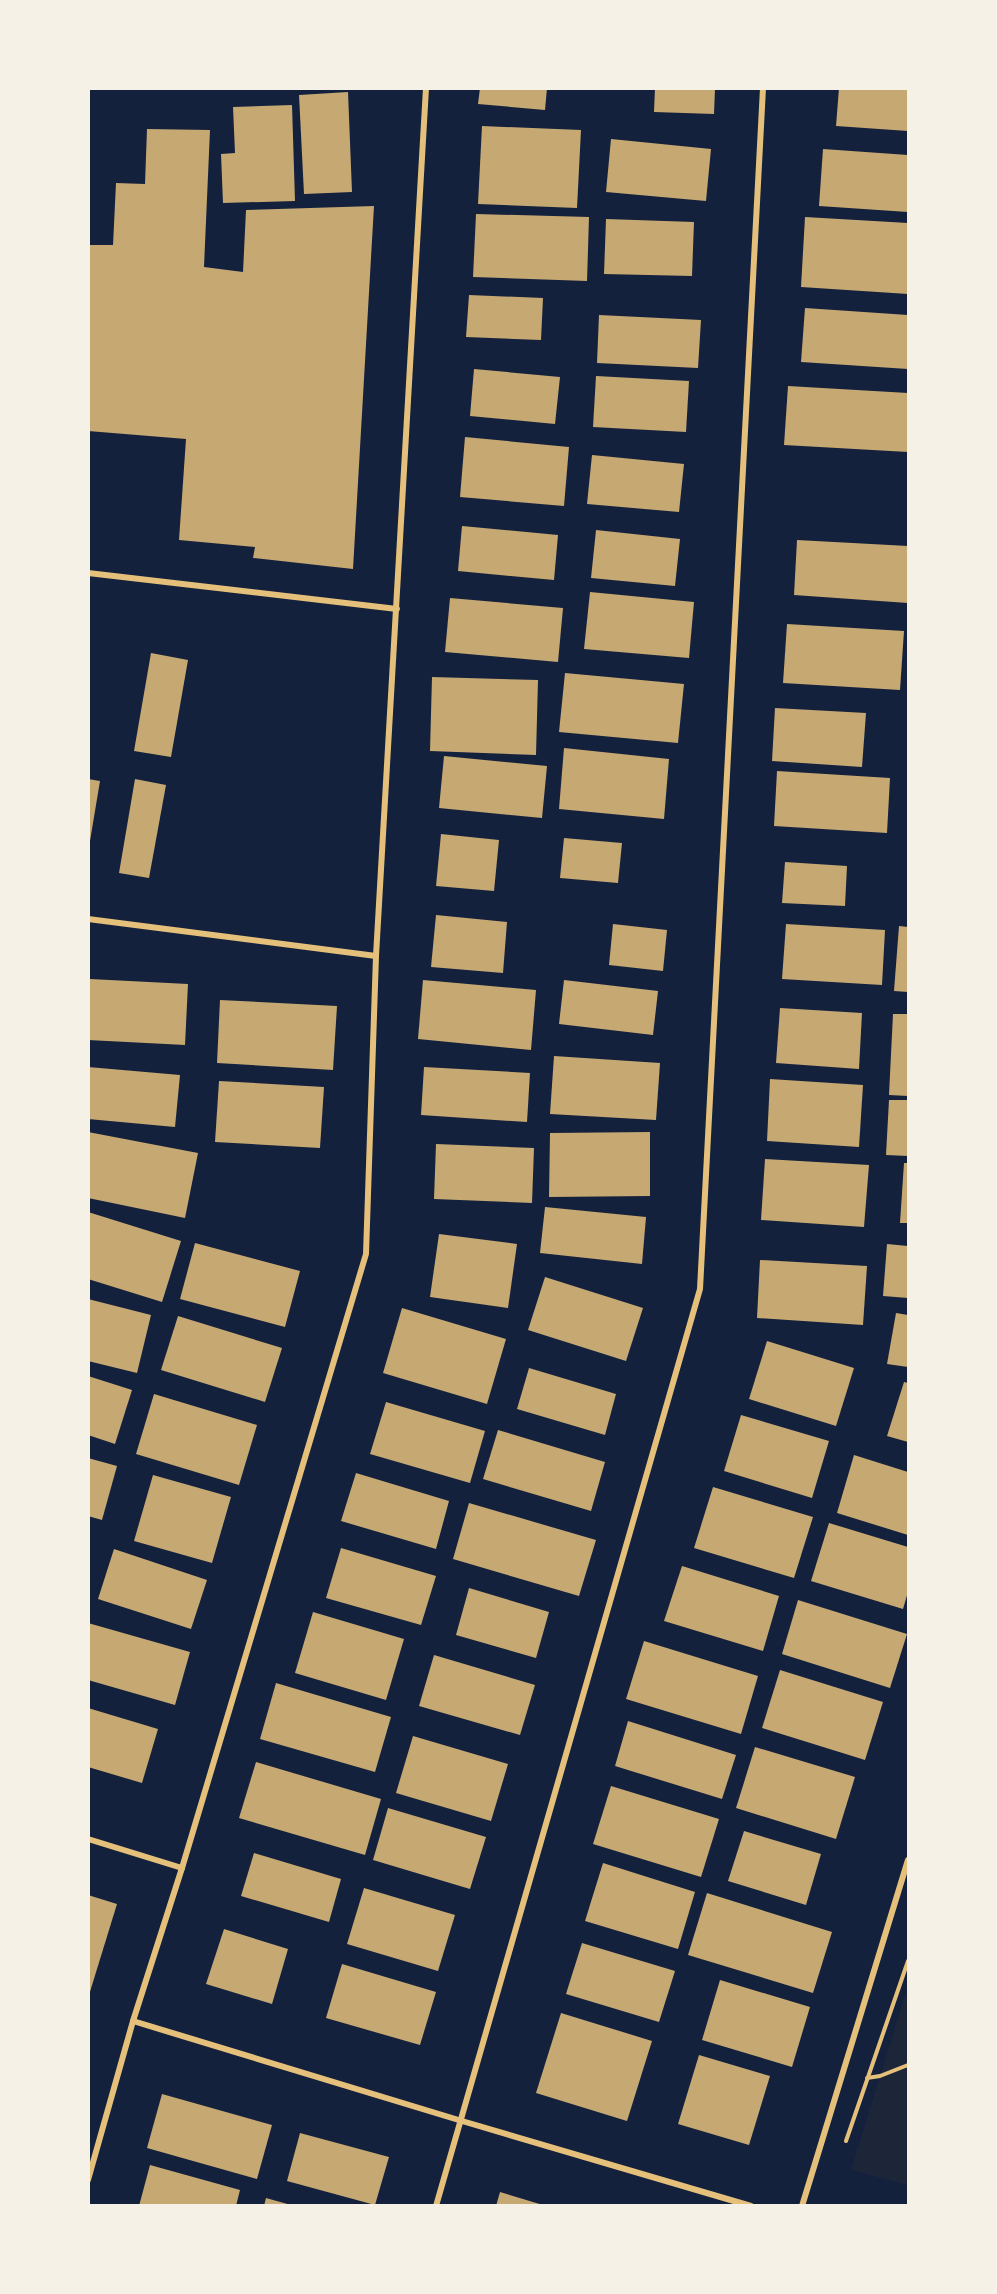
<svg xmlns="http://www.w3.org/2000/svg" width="997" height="2294" font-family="'Varela Round',sans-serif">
<rect width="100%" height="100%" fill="#14213d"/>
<path fill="#1d2539" d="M908 1986V2185L851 2170Z"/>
<g fill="#c6a872">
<path d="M480 88H547L545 110 478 104Z"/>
<path d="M655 88H715L714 114 654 112Z"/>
<path d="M839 88H908V131L836 126Z"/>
<path d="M348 92 352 192 304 194 299 95Z"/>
<path d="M292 105 295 201 223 203 221 154 235 153 233 107Z"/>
<path d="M482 126 581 130 577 208 478 204Z"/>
<path d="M147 129 210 130 204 267 243 272 246 210 374 206 353 569 253 558 255 547 179 540 186 439 88 431V245H113L116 183 145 184Z"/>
<path d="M611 139 711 149 706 201 606 192Z"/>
<path d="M823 149 908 155V212L819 206Z"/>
<path d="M476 214 589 217 587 281 473 277Z"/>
<path d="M805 217 908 223V294L801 287Z"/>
<path d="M606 219 694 222 692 276 604 274Z"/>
<path d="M469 295 543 298 541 340 466 337Z"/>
<path d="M805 308 908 315V369L801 362Z"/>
<path d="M599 315 701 320 698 368 597 363Z"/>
<path d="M474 369 560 377 555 424 470 416Z"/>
<path d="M596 376 689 381 686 432 593 427Z"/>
<path d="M788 386 908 393V452L784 445Z"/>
<path d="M465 437 569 447 564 506 460 497Z"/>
<path d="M592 455 684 464 679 512 587 504Z"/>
<path d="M462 526 558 535 554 580 458 571Z"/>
<path d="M596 530 680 539 675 586 591 578Z"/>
<path d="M797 540 908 546V603L794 595Z"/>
<path d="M590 592 694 602 689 658 584 649Z"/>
<path d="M450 598 563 608 558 662 445 652Z"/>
<path d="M787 624 904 631 900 690 783 683Z"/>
<path d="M151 653 188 660 171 757 134 751Z"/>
<path d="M565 673 684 684 678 743 559 732Z"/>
<path d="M432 677 538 680 536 755 430 751Z"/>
<path d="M775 708 866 713 862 767 772 761Z"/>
<path d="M564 748 669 759 664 819 559 809Z"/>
<path d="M444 756 547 766 542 818 439 808Z"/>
<path d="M777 771 890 778 887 833 774 826Z"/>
<path d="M88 779 100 781 90 841H88Z"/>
<path d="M135 779 166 785 149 878 119 873Z"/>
<path d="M441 834 499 840 494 891 436 886Z"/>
<path d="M564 838 622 843 618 883 560 878Z"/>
<path d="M785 862 847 866 845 906 782 903Z"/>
<path d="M436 915 507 922 503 973 431 967Z"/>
<path d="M613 924 667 930 663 971 609 965Z"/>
<path d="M786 924 885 930 882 985 782 979Z"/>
<path d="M899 926 908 927V992L894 991Z"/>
<path d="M90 979 188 984 185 1045 88 1040Z"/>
<path d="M423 980 536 990 531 1050 418 1039Z"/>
<path d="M564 980 658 991 653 1035 559 1024Z"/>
<path d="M220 1000 337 1006 333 1070 217 1063Z"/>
<path d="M780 1008 862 1013 859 1069 776 1063Z"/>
<path d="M893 1014H908V1096L889 1095Z"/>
<path d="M554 1056 660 1063 656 1120 550 1114Z"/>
<path d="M88 1067 180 1075 175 1127 88 1119Z"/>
<path d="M424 1067 530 1073 527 1122 421 1115Z"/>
<path d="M770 1079 863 1085 859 1147 767 1141Z"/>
<path d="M219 1081 324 1087 320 1148 215 1142Z"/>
<path d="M889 1100H908V1156L886 1155Z"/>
<path d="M88 1132 198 1153 185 1218 88 1198Z"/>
<path d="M650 1132V1196L549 1197 550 1133Z"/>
<path d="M436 1144 534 1148 532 1203 434 1199Z"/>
<path d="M765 1159 869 1165 864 1227 761 1220Z"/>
<path d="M904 1163H908V1223H900Z"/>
<path d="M545 1207 646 1217 642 1264 540 1253Z"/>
<path d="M88 1212 181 1241 162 1302 88 1279Z"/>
<path d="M439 1234 517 1244 508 1308 430 1297Z"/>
<path d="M195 1243 300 1271 285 1327 180 1299Z"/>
<path d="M887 1244 908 1246V1298L883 1296Z"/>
<path d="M760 1260 867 1266 863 1325 757 1318Z"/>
<path d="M545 1277 643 1308 626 1361 528 1330Z"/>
<path d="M88 1299 151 1315 137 1373 88 1361Z"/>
<path d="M402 1308 506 1339 487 1404 383 1373Z"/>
<path d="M896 1313 908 1315V1367L887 1364Z"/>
<path d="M178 1316 282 1348 265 1402 161 1370Z"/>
<path d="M767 1341 854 1368 836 1426 749 1399Z"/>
<path d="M529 1368 616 1394 605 1435 517 1409Z"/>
<path d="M88 1376 132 1390 115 1444 88 1435Z"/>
<path d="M904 1382 908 1383V1442L887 1436Z"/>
<path d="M154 1394 257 1425 239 1485 136 1454Z"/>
<path d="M386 1402 485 1431 470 1483 370 1454Z"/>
<path d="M741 1415 829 1441 812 1498 724 1471Z"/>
<path d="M498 1430 605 1462 591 1511 483 1479Z"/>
<path d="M854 1455 908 1472V1535L837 1513Z"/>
<path d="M88 1458 117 1466 102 1520 88 1516Z"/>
<path d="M356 1473 449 1501 436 1549 341 1521Z"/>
<path d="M153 1475 231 1497 212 1563 134 1541Z"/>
<path d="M713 1487 813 1517 794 1578 694 1548Z"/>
<path d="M469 1503 596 1540 579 1596 453 1559Z"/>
<path d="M829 1523 908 1547V1592L903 1609 811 1581Z"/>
<path d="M341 1548 436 1576 421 1625 326 1598Z"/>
<path d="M114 1549 207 1580 191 1629 98 1599Z"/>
<path d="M682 1566 779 1596 763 1651 664 1621Z"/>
<path d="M469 1588 549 1612 536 1658 456 1635Z"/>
<path d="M798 1600 907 1634 890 1688 782 1654Z"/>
<path d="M313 1612 404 1639 386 1700 295 1673Z"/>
<path d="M88 1623 190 1652 175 1705 88 1680Z"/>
<path d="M644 1641 758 1676 741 1734 626 1699Z"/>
<path d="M434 1655 535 1685 520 1735 419 1706Z"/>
<path d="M780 1670 883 1702 865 1760 762 1728Z"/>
<path d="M276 1683 391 1717 375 1772 260 1739Z"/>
<path d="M88 1708 158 1729 142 1783 88 1767Z"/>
<path d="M628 1721 736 1755 722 1799 615 1766Z"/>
<path d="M413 1736 508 1764 491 1821 396 1793Z"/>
<path d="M755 1747 855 1777 836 1839 736 1808Z"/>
<path d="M256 1762 381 1799 365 1855 239 1818Z"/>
<path d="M611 1786 719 1819 701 1877 593 1844Z"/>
<path d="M388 1808 486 1837 470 1889 373 1860Z"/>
<path d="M744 1831 821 1854 806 1905 728 1881Z"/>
<path d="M254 1853 341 1879 329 1922 241 1896Z"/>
<path d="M603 1863 695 1892 678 1949 585 1921Z"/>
<path d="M364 1888 455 1915 438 1971 347 1944Z"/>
<path d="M707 1893 832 1932 813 1993 688 1955Z"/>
<path d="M88 1895 117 1904 89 1995H88Z"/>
<path d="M224 1929 288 1949 272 2004 206 1984Z"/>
<path d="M582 1943 675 1971 659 2022 566 1994Z"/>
<path d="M342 1964 436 1992 420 2045 326 2018Z"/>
<path d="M720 1980 810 2007 792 2067 702 2040Z"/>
<path d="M561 2013 652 2041 627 2121 536 2093Z"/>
<path d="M699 2055 770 2076 749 2145 678 2124Z"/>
<path d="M162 2094 272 2125 257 2179 147 2148Z"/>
<path d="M300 2133 389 2157 375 2205 287 2181Z"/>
<path d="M150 2165 240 2190 236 2206H139Z"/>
<path d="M500 2192 543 2205V2206H496Z"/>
<path d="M266 2198 291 2205V2206H264Z"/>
</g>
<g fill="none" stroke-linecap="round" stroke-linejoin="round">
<g stroke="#e5c07b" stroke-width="4">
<path d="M867 2078 880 2076 908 2065"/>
<path d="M846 2141 908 1961"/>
</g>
<g stroke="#e5c07b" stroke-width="6">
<path d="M88 573 397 609"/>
<path d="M88 919 376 956"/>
<path d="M88 1839 182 1868"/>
<path d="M133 2021 462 2121 751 2206"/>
<path d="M88 2180 133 2021 182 1868 366 1254 376 956 426 88"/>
<path d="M436 2206 700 1289 763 88"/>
<path d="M802 2206 908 1860"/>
</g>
</g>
<rect width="997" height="2294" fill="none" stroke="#f6f1e7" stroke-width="180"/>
</svg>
